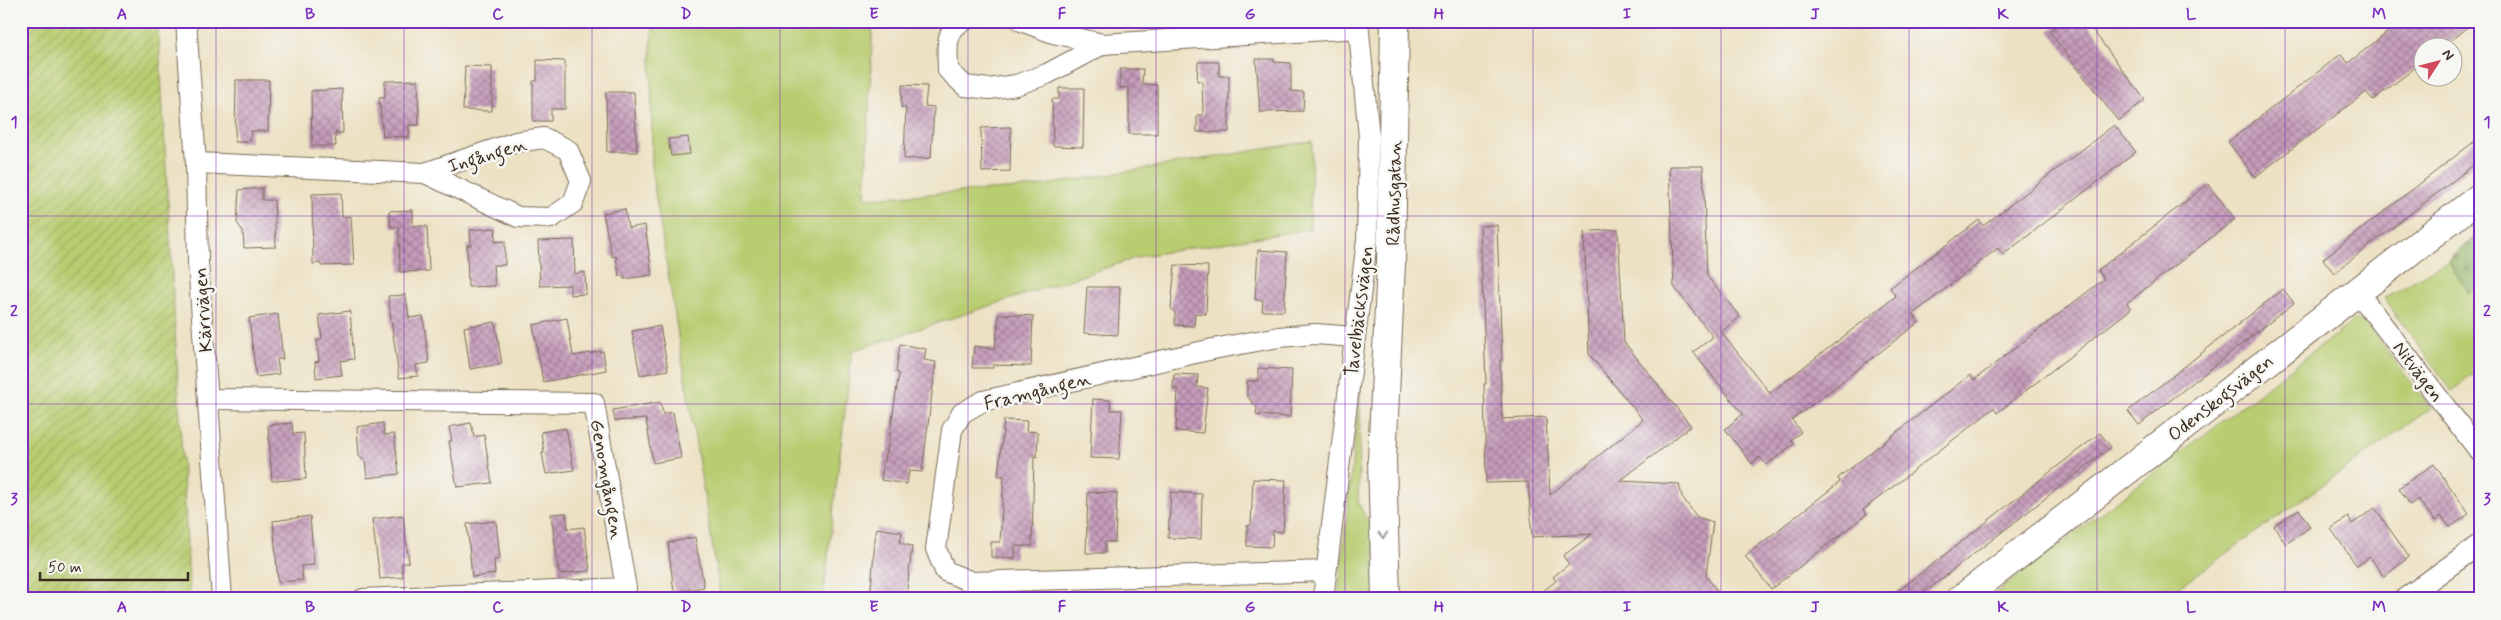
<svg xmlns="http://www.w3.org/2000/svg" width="2501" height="620" font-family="Mynerve,sans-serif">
<defs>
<pattern id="forest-firs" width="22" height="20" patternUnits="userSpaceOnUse" patternTransform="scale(1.25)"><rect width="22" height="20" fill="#92b062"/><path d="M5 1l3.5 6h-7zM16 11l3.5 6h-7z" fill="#788f50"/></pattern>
<pattern id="garden-furrows" width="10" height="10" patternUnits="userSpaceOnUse" patternTransform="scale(1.25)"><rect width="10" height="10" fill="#b8cc70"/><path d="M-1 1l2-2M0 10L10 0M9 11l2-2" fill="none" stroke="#9faf61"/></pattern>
<pattern id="building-cross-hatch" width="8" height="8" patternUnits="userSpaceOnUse" patternTransform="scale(1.25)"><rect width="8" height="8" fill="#c69dbb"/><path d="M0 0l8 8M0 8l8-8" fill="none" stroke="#a28097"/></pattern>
</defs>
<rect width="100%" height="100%" fill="#f6f6f2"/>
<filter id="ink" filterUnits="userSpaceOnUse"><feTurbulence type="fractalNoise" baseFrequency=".02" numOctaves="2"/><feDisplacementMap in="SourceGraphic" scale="10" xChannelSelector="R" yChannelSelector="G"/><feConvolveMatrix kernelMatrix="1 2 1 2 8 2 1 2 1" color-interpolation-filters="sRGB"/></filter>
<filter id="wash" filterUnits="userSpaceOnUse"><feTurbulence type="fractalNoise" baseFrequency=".0096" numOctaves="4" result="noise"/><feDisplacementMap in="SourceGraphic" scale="20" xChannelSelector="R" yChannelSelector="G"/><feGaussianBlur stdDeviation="1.12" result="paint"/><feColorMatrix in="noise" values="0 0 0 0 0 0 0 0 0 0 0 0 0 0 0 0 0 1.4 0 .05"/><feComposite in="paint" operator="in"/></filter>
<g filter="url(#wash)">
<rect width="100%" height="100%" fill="#ece1c2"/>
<g fill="#b8cc70" stroke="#7a7b47">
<path d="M654 21H873L865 198 1033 187 1312 141 1310 229 1142 256 852 351 823 599H721L652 174 651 42Z"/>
<path d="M2448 261 2468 293 2480 285V369L2452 391 2384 298Z"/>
<path d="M2355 320 2367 325 2431 408 2162 599H1988Z"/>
<path d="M1361 379 1358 503 1373 530 1377 599H1338Z"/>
</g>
<path fill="url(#forest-firs)" stroke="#666d40" d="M2480 231V285L2468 293 2448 260Z"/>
<path fill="url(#garden-furrows)" stroke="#7a7b47" d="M21 21H158L190 599H21Z"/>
<g id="blocks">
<g fill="url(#building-cross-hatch)">
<path d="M2062 21H2086L2145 100 2118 121 2049 31Z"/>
<path d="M2402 21H2475L2441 48H2424V61L2373 100 2366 92 2255 177 2228 142 2341 54 2348 63Z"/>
<path d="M1256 59H1274V62L1291 63V91L1304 92 1303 111 1260 112Z"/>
<path d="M537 60 565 61V109H551V121H533V81H537Z"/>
<path d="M1198 62H1219V76H1229V132H1197V115H1203L1202 81H1197Z"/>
<path d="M465 66 492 67V111L463 110Z"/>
<path d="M1120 69H1143L1142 84 1157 85V134H1129V87L1120 88Z"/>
<path d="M236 80H269L268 131H251L250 142H235Z"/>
<path d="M418 80 419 125H409V137L383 136 379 98H385V81Z"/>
<path d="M902 85 927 86 925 106 934 107 931 158 904 159 906 108 901 107Z"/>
<path d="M1059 88H1084L1083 147 1053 146 1052 99H1059Z"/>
<path d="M342 89 343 133H335L336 146H312L311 91Z"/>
<path d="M606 92H634L637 152H607Z"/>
<path d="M2114 125 2136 152 2003 255 1998 248 1913 314 1919 322 1792 420 1801 432 1791 440 1794 444 1766 465 1760 457 1752 464 1725 429 1743 414 1693 352 1713 337 1674 287 1669 166H1703L1707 276 1740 317 1721 332 1770 393 1896 296 1890 288 1979 220 1983 226Z"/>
<path d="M1011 127 1010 171 982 172 981 128Z"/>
<path d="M688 137 690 154 671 156 668 139Z"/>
<path d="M2480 137V160L2334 273 2323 259Z"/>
<path d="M2208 184 2235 219 2127 303 2131 309 1997 413 1994 408 1863 510 1867 514 1771 589 1745 556 1840 482 1838 478 1970 375 1974 380 2104 279 2098 270Z"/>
<path d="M262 188V200H274L276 247 244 248 243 231 237 223 239 190Z"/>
<path d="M341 193 342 217 351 216 354 265 321 266V263L313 264 312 194Z"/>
<path d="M625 209 628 228 645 225 652 275 624 279V276H619L616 256 612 257 603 213Z"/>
<path d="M413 210V226H427L429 271 400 272 399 227H391L389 211Z"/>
<path d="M1497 225 1502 360H1500L1502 419 1546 417 1550 495 1643 420 1589 354 1584 232 1618 229 1624 342 1691 426 1620 481 1679 484 1682 497 1697 517 1713 522 1706 576 1723 599H1533L1556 581 1553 577 1569 564 1563 556 1592 534 1532 537 1528 482 1486 483 1484 384H1486L1480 226Z"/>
<path d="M496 228 495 242 505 241V265H493L495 286 468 287 467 245H471L470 230Z"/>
<path d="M574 240 575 274 585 272 586 294 570 295V285L540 286 538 241Z"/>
<path d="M1258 250 1287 252 1284 311H1262L1263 300H1255Z"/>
<path d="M1175 265 1208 266 1206 314 1195 313 1194 326 1175 325V313L1171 308Z"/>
<path d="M1087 287H1120L1118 335 1084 333Z"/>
<path d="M2283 289 2294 303 2139 425 2128 411Z"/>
<path d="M406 295 409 318 423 316 429 363 416 365 418 376 399 378 388 296Z"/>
<path d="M350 311 354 359 340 361 342 375 316 378 315 362 319 361 317 340 322 339 319 315Z"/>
<path d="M278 314 283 359H277L279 374 256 377 249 318Z"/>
<path d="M999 314 1033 316 1031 366 993 365V368H972L974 346 995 349Z"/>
<path d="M567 318 573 356 603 351 606 370 543 382 533 325Z"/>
<path d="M495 322 502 364 470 369 464 327Z"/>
<path d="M660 326 668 370 640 375 632 331Z"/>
<path d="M900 344 926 349 924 360 936 362 922 472 909 471 907 484 881 480 885 453H887L899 373 896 372Z"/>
<path d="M1258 368 1292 370 1290 417 1256 415 1257 408 1247 396V381H1258Z"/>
<path d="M1174 374 1198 375 1197 387 1208 388 1203 433 1176 431 1178 389H1173Z"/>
<path d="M1093 399 1110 400 1111 410H1122L1119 459 1090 458Z"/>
<path d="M660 402 663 414 673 412 681 458 653 463 646 419 615 421 613 410Z"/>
<path d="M1004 420 1027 421 1026 431 1038 432 1037 457 1034 456 1032 546H1015V558L991 557V542H1000L1004 476H998Z"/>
<path d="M292 423 293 434 304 433 306 479 272 481 268 425Z"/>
<path d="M383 423 384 435 394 434 399 474 367 478 365 461 359 456 357 427Z"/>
<path d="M471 423 474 437 484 435 492 483 457 487 449 441H452L449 427Z"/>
<path d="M566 428 574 470 546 474 542 453H544L541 432Z"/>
<path d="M2100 433 2111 447 1916 599H1888Z"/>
<path d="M2434 464 2469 514 2450 527 2441 516 2435 521 2418 499 2410 505 2399 488Z"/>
<path d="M1253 479 1286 480 1283 532 1273 531 1272 547 1247 546V526L1251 525Z"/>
<path d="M1088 492 1117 493 1115 542H1105V553H1086Z"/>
<path d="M1171 492 1202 494 1201 539 1168 538Z"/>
<path d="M2375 508 2409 557 2384 577 2370 557 2357 566 2331 529 2348 517 2352 524Z"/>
<path d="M2299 509 2310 527 2286 544 2274 526Z"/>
<path d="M566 513 568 529 584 527 590 571 559 574 551 514Z"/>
<path d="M403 515 409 562 401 564 403 577 380 579 372 519Z"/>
<path d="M310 516 314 565 301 566 303 580 278 582 273 521Z"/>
<path d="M496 521 500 559 494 560 495 574 472 577 467 524Z"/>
<path d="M876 528 902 532 900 543 912 546 906 599H870Z"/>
<path d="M695 537 704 587 674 592 668 543Z"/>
</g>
</g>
</g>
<g filter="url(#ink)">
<use href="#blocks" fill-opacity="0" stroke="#796a57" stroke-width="1"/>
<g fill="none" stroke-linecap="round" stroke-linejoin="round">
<g stroke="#796a57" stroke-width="22">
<g id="street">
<path d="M186 21 196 163 198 262 222 599"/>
<path d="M964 21C943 29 948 52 948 70L965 86 989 89 1016 85 1047 74 1103 44"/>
<path d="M1021 21 1053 33 1103 44 1358 28"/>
<path d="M196 163 425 173 518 217 551 218 573 203 581 181 568 150 544 138 516 142 425 173"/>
<path d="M2356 290 2480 452"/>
<path d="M208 399 594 403 626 588 363 599"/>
<path d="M1325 571 972 582 945 571 936 549 952 430 962 413 983 401 1213 349 1279 337 1315 334 1355 337"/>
<path d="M1323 599 1367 240 1369 137 1358 21"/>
<path d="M2404 599 2480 544"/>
</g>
</g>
<g stroke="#796a57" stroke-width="30">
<g id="secondary">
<path d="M1386 599 1382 460 1391 263 1395 21"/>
<path d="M1961 599 2480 197"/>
</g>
</g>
<use href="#street" stroke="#fff" stroke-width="20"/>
<use href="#secondary" stroke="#fff" stroke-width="28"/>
</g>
<defs><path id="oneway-chevron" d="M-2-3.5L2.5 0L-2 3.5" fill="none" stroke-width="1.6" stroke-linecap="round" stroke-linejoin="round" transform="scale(1.25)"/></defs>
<use stroke="#a79f9a" href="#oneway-chevron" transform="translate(1383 535) rotate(89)"/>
</g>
<path fill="none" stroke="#7b2cbf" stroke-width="1" stroke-opacity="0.55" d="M216 21V599M404 21V599M592 21V599M780 21V599M968 21V599M1156 21V599M1345 21V599M1533 21V599M1721 21V599M1909 21V599M2097 21V599M2285 21V599M21 216H2480M21 404H2480"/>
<g text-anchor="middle" stroke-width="5" stroke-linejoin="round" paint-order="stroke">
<g font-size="19" fill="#3b2a1e" stroke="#f6f6f2">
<text transform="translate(487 154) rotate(-17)" y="7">Ingången</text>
<text transform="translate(1393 193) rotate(-89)" y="7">Rådhusgatan</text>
<text transform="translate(202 310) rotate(-94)" y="7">Kärrvägen</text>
<text transform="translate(1358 311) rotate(-83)" y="7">Tavelbäcksvägen</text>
<text transform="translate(2419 371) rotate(53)" y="7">Nitvägen</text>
<text transform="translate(1037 390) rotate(-14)" y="7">Framgången</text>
<text transform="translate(2220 397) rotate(-38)" y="7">Odenskogsvägen</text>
<text transform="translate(608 479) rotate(80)" y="7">Genomgången</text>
</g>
</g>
<rect width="2501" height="620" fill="none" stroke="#f6f6f2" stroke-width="55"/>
<g transform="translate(2438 62) rotate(54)"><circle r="24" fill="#f6f6f2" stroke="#aba49d"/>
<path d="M0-4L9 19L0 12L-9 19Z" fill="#d1495b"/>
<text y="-8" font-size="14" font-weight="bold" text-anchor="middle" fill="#3b2a1e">N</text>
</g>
<path d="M40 572v8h148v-8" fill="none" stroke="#3b2a1e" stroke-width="2.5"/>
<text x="48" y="572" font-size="15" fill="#3b2a1e" stroke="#f6f6f2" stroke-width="4" paint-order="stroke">50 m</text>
<rect x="28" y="28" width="2446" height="564" fill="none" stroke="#7b2cbf" stroke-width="2"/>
<g font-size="16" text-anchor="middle" font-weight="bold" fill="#7b2cbf">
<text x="122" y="19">A</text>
<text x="310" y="19">B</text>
<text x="498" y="19">C</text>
<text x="686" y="19">D</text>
<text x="874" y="19">E</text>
<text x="1062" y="19">F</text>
<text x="1250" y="19">G</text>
<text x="1439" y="19">H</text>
<text x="1627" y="19">I</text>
<text x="1815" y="19">J</text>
<text x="2003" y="19">K</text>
<text x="2191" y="19">L</text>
<text x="2379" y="19">M</text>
<text x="14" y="127">1</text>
<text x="2487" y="127">1</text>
<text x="14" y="316">2</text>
<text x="2487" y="316">2</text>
<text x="14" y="504">3</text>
<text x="2487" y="504">3</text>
<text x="122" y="612">A</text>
<text x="310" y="612">B</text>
<text x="498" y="612">C</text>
<text x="686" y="612">D</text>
<text x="874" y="612">E</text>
<text x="1062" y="612">F</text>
<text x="1250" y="612">G</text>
<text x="1439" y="612">H</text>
<text x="1627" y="612">I</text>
<text x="1815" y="612">J</text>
<text x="2003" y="612">K</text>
<text x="2191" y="612">L</text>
<text x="2379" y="612">M</text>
</g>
</svg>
